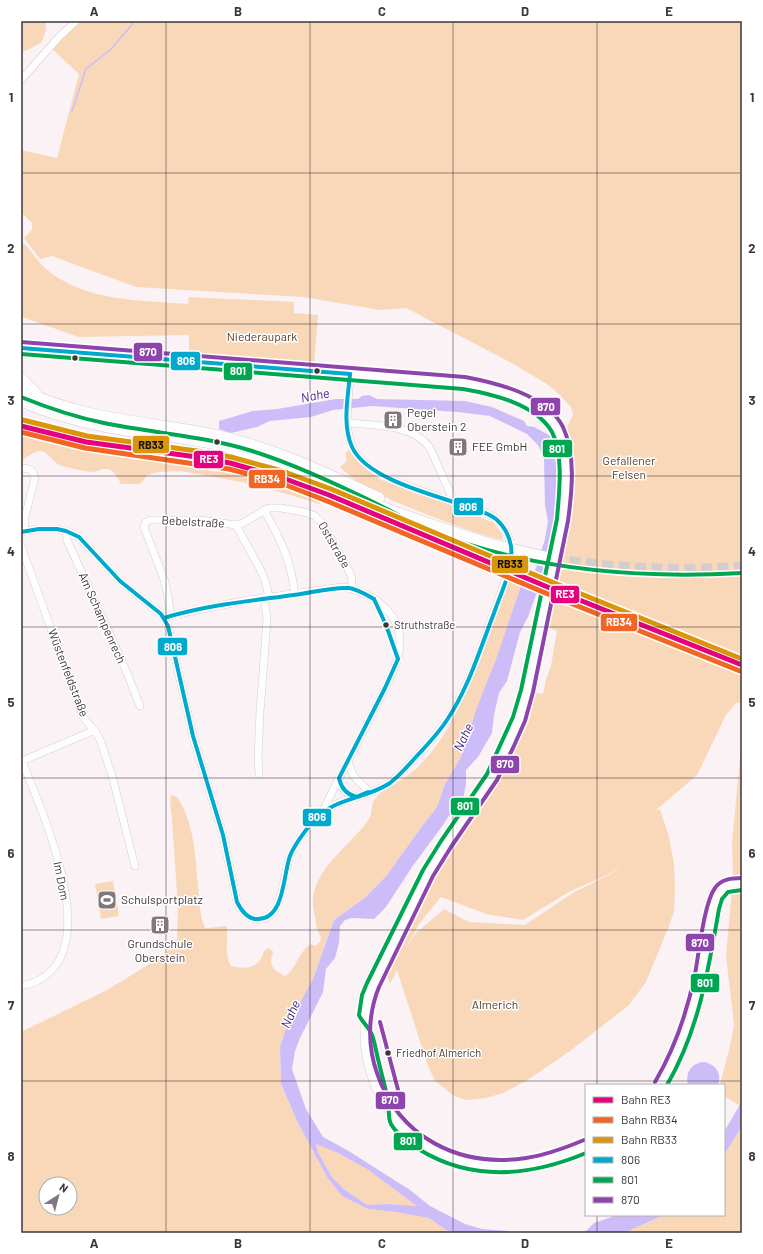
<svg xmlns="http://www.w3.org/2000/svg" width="763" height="1254" font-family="Barlow,sans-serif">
<rect width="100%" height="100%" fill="#faf2f4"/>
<g fill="#f8d8b9" fill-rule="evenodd">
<path d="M21 21H46V29L42 42 28 50 21 52Z"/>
<path d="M82 21H742V702L736 703 726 715 697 775 655 811 660 809 669 837 674 864 675 889 674 911 669 926 646 982 629 1005 570 1051 526 1081 503 1093 486 1098 466 1100 454 1096 435 1081 428 1066 397 970 390 984 386 971 405 929 431 877 448 851 495 783 503 767 523 721 532 692 543 694 546 680 551 666 557 631 545 626 568 521 570 495 567 446 570 444 565 431 573 415 571 407 560 395 547 384 508 361 406 308 380 310 303 297 136 287 52 256 40 259 24 238 32 230V223L24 215H21V150L57 158 79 74 52 49ZM620 862 614 872 571 894 525 925 469 922 444 909 415 934 403 954 419 924 441 897 486 914 523 920 569 892 613 872Z"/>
<path d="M24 243C31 251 37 260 44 267 82 302 140 300 188 304L189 297 294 302V313L318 315 314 367 289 360 267 362 189 356V335L79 337 22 317 21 312V246Z"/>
<path d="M21 433C85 454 152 455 218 467 254 474 288 486 322 500L319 504 301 498 247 483 181 471 158 472 147 475 143 481 139 484H121C117 476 113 468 103 469 99 470 95 472 91 472 83 471 74 469 66 467 53 465 48 451 41 451 33 451 28 458 21 460Z"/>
<path d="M350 449 366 469 381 480 423 494 494 523 502 534V540C474 533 449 523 423 513 394 501 363 490 340 467L346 462V452Z"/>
<path d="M508 577 522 583 496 659 477 707 461 757 445 784 437 807 420 829 387 875 366 897 334 920 313 979 286 1028 280 1047 281 1085 297 1121 327 1177 342 1196 368 1209 396 1212 429 1218 446 1230 454 1233H21V1032L107 990 158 959 170 949 177 940 178 909 172 819 170 801 171 795 177 797C196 825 195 862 199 894 200 906 200 917 205 928H209L225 926 227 927C228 941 224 954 231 966 241 969 254 969 261 959 263 954 263 951 268 948L273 951C273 955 271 957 271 961 271 969 279 973 285 976 297 969 297 953 311 944L315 946 320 942 321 937C317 932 316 924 315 917 314 911 312 903 313 896 319 864 352 844 369 819 373 813 370 805 375 799 380 792 399 782 407 776 424 764 437 746 448 728 476 682 491 628 508 577ZM46 1184H70V1208H46Z"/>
<path d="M742 737V1101L740 1106 724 1096V1085H720L730 1046 734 1025 726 956 733 878 732 843Z"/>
<path d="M113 881 119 916 101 919 95 884Z"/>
<path d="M742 1126V1233H624L664 1215H724V1155Z"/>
<path d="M316 1143 338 1153 367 1169 418 1206 387 1204 367 1205 345 1190 331 1176 318 1152Z"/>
</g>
<g fill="#ccbdf9" fill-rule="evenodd">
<path d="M369 395 377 399 465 401 492 407 524 421 527 426 534 427 549 435 555 446 558 506 557 517 555 529 542 578 528 617 520 632 507 681 499 693 494 715 492 733 478 757 466 770V784L463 799 454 808 443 825 412 867 386 907 374 919 352 918 345 920 340 926 339 943 335 958 326 969 323 992 300 1038 295 1051 292 1069 306 1109 323 1137 347 1150 410 1190 430 1206 465 1224 482 1229 508 1231 511 1233H454L446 1230 429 1218 396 1212 368 1209 342 1196 327 1177 297 1121 281 1084 280 1047 286 1028 313 979 334 920 366 897 387 875 420 829 437 807 445 784 461 757 477 707 496 659 522 583 528 584 536 568 545 539 548 521 545 506 544 458 538 445 527 434 490 416 458 412 372 406 333 410 311 417 270 421 257 427 231 433 219 429V421L253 411 277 409 336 399H358L362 396ZM316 1144 338 1153 367 1169 417 1206 387 1204 367 1205 345 1190 331 1176 318 1152Z"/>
<path d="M704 1062C716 1064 722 1074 718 1085H688C685 1073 691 1063 704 1062Z"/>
<path d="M742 1101V1126L724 1155V1132Z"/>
<path d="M617 1215H664L624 1233H575L586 1231 594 1223Z"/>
</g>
<path fill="#faf2f4" d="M530 576 543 582 540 590 520 582 522 581H527Z"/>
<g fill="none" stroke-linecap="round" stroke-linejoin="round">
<path stroke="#ccbdf9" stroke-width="1.5" d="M72 111 86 69 111 49 135 21"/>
<path stroke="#d5ccce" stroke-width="11" stroke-dasharray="11 5.5" stroke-linecap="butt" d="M553 559C616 569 678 572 742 567"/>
<g stroke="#d6ced0" stroke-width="8">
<g id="minor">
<path d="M21 80 59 37 76 21"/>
<path d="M21 348 464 383C493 388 542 401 557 429 570 453 565 505 561 531L527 691 519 719 508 745 492 777 446 844 428 873 379 971C374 983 368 995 366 1008 357 1061 379 1118 426 1146 474 1176 537 1170 586 1146"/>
<path d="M348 423C375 425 412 424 430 448L451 495V501"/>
<path d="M21 468 29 469 32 471 35 478 25 517 24 531"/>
<path d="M264 510C281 540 291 560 295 595"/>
<path d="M236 525 260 569 265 580 269 597"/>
<path d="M66 531 67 540 125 668 140 706"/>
<path d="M21 532 39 529H57L66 531 79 537 120 581 161 614 168 626 193 736 223 835 237 902C241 911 247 918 256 919 284 923 283 873 290 856 296 842 307 827 318 816 337 797 370 798 391 782 401 774 410 763 419 754 429 743 439 732 448 719 468 688 480 652 492 617 499 598 507 579 511 560 512 547 510 535 502 525 492 513 476 509 462 505 448 500 433 495 419 490 395 481 367 473 353 449 343 429 349 396 350 374"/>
<path d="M21 546 83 717 97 734 101 742 113 779 135 866"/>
<path d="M170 615 169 603 165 582 144 527 145 523 150 520H200L236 525 243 523 260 513 269 508H281L304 512 315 516 323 524 350 573 352 579 351 588"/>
<path d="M164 618 177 614 248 600 342 587C375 592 406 617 399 652 396 669 387 685 379 700 369 720 359 740 349 760 340 777 330 794 323 812"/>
<path d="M21 759C41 809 93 923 53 969 45 978 33 984 21 986"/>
<path d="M22 761 95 730"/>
<path d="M348 762 353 775 369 792"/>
<path d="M259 774 258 757 260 712 267 619 264 597"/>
<path d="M339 778C341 789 346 794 356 797"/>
<path d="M660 1085C695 1032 702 969 713 908 718 889 722 883 742 884"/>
</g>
</g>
<g stroke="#d6ced0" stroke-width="12">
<g id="primary">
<path d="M21 378 36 394"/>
<path d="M21 390C83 420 144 421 209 434 269 446 324 472 379 498"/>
<path d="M21 401C60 418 102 427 143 433 173 437 204 440 233 448 282 462 328 486 376 505 413 519 452 532 490 544"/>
</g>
</g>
<use href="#minor" stroke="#fefdfd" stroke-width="7"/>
<use href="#primary" stroke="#fefdfd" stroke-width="11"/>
<g stroke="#d6ced0" stroke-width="12" stroke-linecap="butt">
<path id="primary-bridge" d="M490 544 553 559"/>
</g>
<use href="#primary-bridge" stroke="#fefdfd" stroke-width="11"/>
<g stroke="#fff" stroke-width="7">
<g id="bus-1">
<path d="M21 348 350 374"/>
<path d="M21 532 39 529H57L66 531 79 537 120 581 161 614 168 626 193 736 223 835 237 902C241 910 247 919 257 919 285 920 283 874 290 856 295 843 305 831 314 820 334 798 366 799 390 783 399 776 407 767 415 758 426 746 438 734 447 720 469 687 480 649 494 613 501 592 514 568 511 546 509 535 504 526 496 519 485 511 472 508 460 504 430 494 366 478 352 447 342 425 348 397 350 374"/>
<path d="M374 599 386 625 398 659"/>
<path d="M164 618C206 605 250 601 294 595 312 593 330 587 349 588 357 589 367 595 374 599"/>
<path d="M368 792 356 797C346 794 341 788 339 778L385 688 398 659"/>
</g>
</g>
<g stroke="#fff" stroke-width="7">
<g id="bus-2">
<path d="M21 354 463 389C492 394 536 404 552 432 564 455 559 494 557 519L521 690 513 717 487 774 441 841 423 870 367 983 362 995 359 1015C361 1021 369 1027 372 1035 375 1043 376 1051 378 1059 381 1072 385 1086 388 1100 390 1108 387 1117 391 1124 397 1135 410 1143 420 1150 473 1182 531 1176 586 1153"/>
<path d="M21 397C48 408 75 417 104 423 153 433 204 436 252 451 297 465 341 486 383 507 397 514 410 522 424 528 524 570 634 579 742 573"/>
<path d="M667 1085C699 1030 708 971 719 909L722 899 728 892 742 890"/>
</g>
</g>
<g stroke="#fff" stroke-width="7">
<g id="bus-3">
<path d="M21 342 465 377C497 383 547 395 563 427 576 455 572 491 568 521L533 692 525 721 513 748 497 780 451 847 433 876 379 987C368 1014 367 1045 377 1073 399 1138 460 1168 526 1158 546 1155 565 1148 584 1140"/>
<path d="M380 1022 401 1101"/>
<path d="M655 1082C675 1048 687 1013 695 974 699 953 704 903 715 888 721 879 732 878 742 878"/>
</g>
</g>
<use href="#bus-1" stroke="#00a9ce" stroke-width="4"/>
<use href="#bus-2" stroke="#00a651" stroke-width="4"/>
<use href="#bus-3" stroke="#8e44ad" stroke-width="4"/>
<g stroke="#fff" stroke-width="8">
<path id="rail-1" d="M21 426 86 442 197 457 230 463 280 477 329 495 557 591 742 665"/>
</g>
<g stroke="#fff" stroke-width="8">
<path id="rail-2" d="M21 432 85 448 229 469 278 482 327 501 555 597 740 671"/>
</g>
<g stroke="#fff" stroke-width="8">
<path id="rail-3" d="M23 420 87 436 197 451 231 457 282 471 331 489 559 585 742 659"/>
</g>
<use href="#rail-1" stroke="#e5007d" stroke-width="5"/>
<use href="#rail-2" stroke="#f26522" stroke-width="5"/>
<use href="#rail-3" stroke="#db9508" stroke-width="5"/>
</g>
<path fill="none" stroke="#3f3638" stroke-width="1" stroke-opacity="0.55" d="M166 21V1233M310 21V1233M453 21V1233M597 21V1085M21 173H742M21 324H742M21 476H742M21 627H742M21 778H742M21 930H742M21 1081H742M597 1215V1233"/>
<defs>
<g id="building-square" transform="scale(1)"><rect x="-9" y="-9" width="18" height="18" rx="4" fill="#80787a" stroke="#fff"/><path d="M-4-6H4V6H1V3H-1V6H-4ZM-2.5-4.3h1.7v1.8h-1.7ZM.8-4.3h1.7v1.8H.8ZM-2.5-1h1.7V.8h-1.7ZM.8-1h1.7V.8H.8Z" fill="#fff"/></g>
<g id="stadium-square" transform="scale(1)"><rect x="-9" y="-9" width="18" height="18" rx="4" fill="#80787a" stroke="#fff"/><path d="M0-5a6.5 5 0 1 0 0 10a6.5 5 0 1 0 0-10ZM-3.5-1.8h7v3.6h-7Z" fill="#fff"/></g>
</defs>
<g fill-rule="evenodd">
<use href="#building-square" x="393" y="420"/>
<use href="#building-square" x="458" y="447"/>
<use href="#stadium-square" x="107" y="900"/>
<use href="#building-square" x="160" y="925"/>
</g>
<g fill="#3f3638" stroke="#fff" stroke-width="1.5">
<circle cx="75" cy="358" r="3.5"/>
<circle cx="317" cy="371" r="3.5"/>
<circle cx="217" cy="442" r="3.5"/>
<circle cx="386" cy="625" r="3.5"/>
<circle cx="388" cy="1053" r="3.5"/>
</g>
<g text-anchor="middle" stroke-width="3" stroke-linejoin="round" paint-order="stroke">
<g font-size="11" fill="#3f3638" stroke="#fff" text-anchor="start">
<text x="394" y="629">Struthstraße</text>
<text x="396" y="1057">Friedhof Almerich</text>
</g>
<g font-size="12" fill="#583c1d" stroke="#fff">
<text x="262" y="341">Niederaupark</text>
<text x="629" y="465">Gefallener<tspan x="629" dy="14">Felsen</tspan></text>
<text x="495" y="1009">Almerich</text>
</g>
<g font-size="12" fill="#3f3638" stroke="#fff" text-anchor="start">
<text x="407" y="417">Pegel<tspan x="407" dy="14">Oberstein 2</tspan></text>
<text x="472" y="451">FEE GmbH</text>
<text x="121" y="904">Schulsportplatz</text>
<text x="160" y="948" text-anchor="middle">Grundschule<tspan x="160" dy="14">Oberstein</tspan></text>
</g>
<g font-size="12" fill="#3f3638" stroke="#fff">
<text transform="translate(193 522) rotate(3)" y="4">Bebelstraße</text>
<text transform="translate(334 545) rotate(60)" y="4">Oststraße</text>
<text transform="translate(102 618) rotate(66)" y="4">Am Schampenrech</text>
<text transform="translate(68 673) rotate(69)" y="4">Wüstenfeldstraße</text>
<text transform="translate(61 881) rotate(79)" y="4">Im Dom</text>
</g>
<g font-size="13" font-style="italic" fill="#3e1c7c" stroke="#fff">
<text transform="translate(315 395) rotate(-11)" y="5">Nahe</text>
<text transform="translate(463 737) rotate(-64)" y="5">Nahe</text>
<text transform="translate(290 1014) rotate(-66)" y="5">Nahe</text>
</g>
</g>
<g stroke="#fff" stroke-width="1.5">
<rect x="133" y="342" width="30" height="20" rx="4" fill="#8e44ad"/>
<rect x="170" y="351" width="31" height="20" rx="4" fill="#00a9ce"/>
<rect x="223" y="362" width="30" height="19" rx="4" fill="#00a651"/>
<rect x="530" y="397" width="31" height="19" rx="4" fill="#8e44ad"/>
<rect x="132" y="435" width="38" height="19" rx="4" fill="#db9508"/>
<rect x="542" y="439" width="31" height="19" rx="4" fill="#00a651"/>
<rect x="193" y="450" width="31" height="19" rx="4" fill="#e5007d"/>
<rect x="248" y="469" width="38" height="20" rx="4" fill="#f26522"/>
<rect x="453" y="497" width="31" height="19" rx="4" fill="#00a9ce"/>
<rect x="491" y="555" width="38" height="19" rx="4" fill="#db9508"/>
<rect x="550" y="585" width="30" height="19" rx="4" fill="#e5007d"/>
<rect x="600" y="613" width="38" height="19" rx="4" fill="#f26522"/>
<rect x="157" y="637" width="31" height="19" rx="4" fill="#00a9ce"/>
<rect x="490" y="755" width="30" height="19" rx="4" fill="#8e44ad"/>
<rect x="450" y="797" width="30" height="19" rx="4" fill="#00a651"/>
<rect x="302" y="808" width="30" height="19" rx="4" fill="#00a9ce"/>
<rect x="685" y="933" width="30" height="19" rx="4" fill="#8e44ad"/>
<rect x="690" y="973" width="30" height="20" rx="4" fill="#00a651"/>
<rect x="375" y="1091" width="31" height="19" rx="4" fill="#8e44ad"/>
<rect x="393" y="1132" width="30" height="19" rx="4" fill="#00a651"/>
</g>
<g font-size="11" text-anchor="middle" font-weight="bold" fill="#fff">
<text x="148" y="356">870</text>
<text x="186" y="365">806</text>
<text x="238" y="375">801</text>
<text x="546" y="411">870</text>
<text x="557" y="453">801</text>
<text x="209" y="463">RE3</text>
<text x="267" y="483">RB34</text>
<text x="468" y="511">806</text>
<text x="565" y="598">RE3</text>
<text x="619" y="626">RB34</text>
<text x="173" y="651">806</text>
<text x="505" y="768">870</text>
<text x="465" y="810">801</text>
<text x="317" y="821">806</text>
<text x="700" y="947">870</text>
<text x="705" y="987">801</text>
<text x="390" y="1104">870</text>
<text x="408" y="1145">801</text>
</g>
<g font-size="11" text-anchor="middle" font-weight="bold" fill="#111">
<text x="151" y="449">RB33</text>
<text x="510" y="568">RB33</text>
</g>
<rect width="763" height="1254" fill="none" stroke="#ffffff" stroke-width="44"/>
<rect x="585" y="1084" width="140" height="132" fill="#ffffff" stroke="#b2afaf"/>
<rect x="593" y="1097" width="20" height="6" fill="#e5007d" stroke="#b2afaf"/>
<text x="621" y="1104" font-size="12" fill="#3f3638">Bahn RE3</text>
<rect x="593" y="1117" width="20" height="6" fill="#f26522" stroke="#b2afaf"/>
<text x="621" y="1124" font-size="12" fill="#3f3638">Bahn RB34</text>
<rect x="593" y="1137" width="20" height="6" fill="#db9508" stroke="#b2afaf"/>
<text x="621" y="1144" font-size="12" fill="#3f3638">Bahn RB33</text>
<rect x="593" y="1157" width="20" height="6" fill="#00a9ce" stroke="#b2afaf"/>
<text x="621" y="1164" font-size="12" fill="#3f3638">806</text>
<rect x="593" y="1177" width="20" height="6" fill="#00a651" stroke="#b2afaf"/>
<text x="621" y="1184" font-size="12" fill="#3f3638">801</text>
<rect x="593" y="1197" width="20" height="6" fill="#8e44ad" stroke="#b2afaf"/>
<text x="621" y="1204" font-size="12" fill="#3f3638">870</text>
<g transform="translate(58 1196) rotate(36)"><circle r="19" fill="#ffffff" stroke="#b2afaf"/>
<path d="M0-3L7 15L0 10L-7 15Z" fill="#80787a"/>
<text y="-6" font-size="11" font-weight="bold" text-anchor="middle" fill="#3f3638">N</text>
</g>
<rect x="22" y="22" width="719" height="1210" fill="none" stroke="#3f3638" stroke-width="1.5"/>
<g font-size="13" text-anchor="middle" font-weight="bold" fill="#3f3638">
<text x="94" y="16">A</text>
<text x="238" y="16">B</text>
<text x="382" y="16">C</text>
<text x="525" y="16">D</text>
<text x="669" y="16">E</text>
<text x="11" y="102">1</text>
<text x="752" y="102">1</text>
<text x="11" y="253">2</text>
<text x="752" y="253">2</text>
<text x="11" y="405">3</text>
<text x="752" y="405">3</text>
<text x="11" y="556">4</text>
<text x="752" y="556">4</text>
<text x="11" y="707">5</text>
<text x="752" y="707">5</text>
<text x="11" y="858">6</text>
<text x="752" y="858">6</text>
<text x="11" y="1010">7</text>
<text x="752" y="1010">7</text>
<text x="11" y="1161">8</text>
<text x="752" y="1161">8</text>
<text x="94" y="1248">A</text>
<text x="238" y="1248">B</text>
<text x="382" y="1248">C</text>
<text x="525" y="1248">D</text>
<text x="669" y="1248">E</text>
</g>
</svg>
